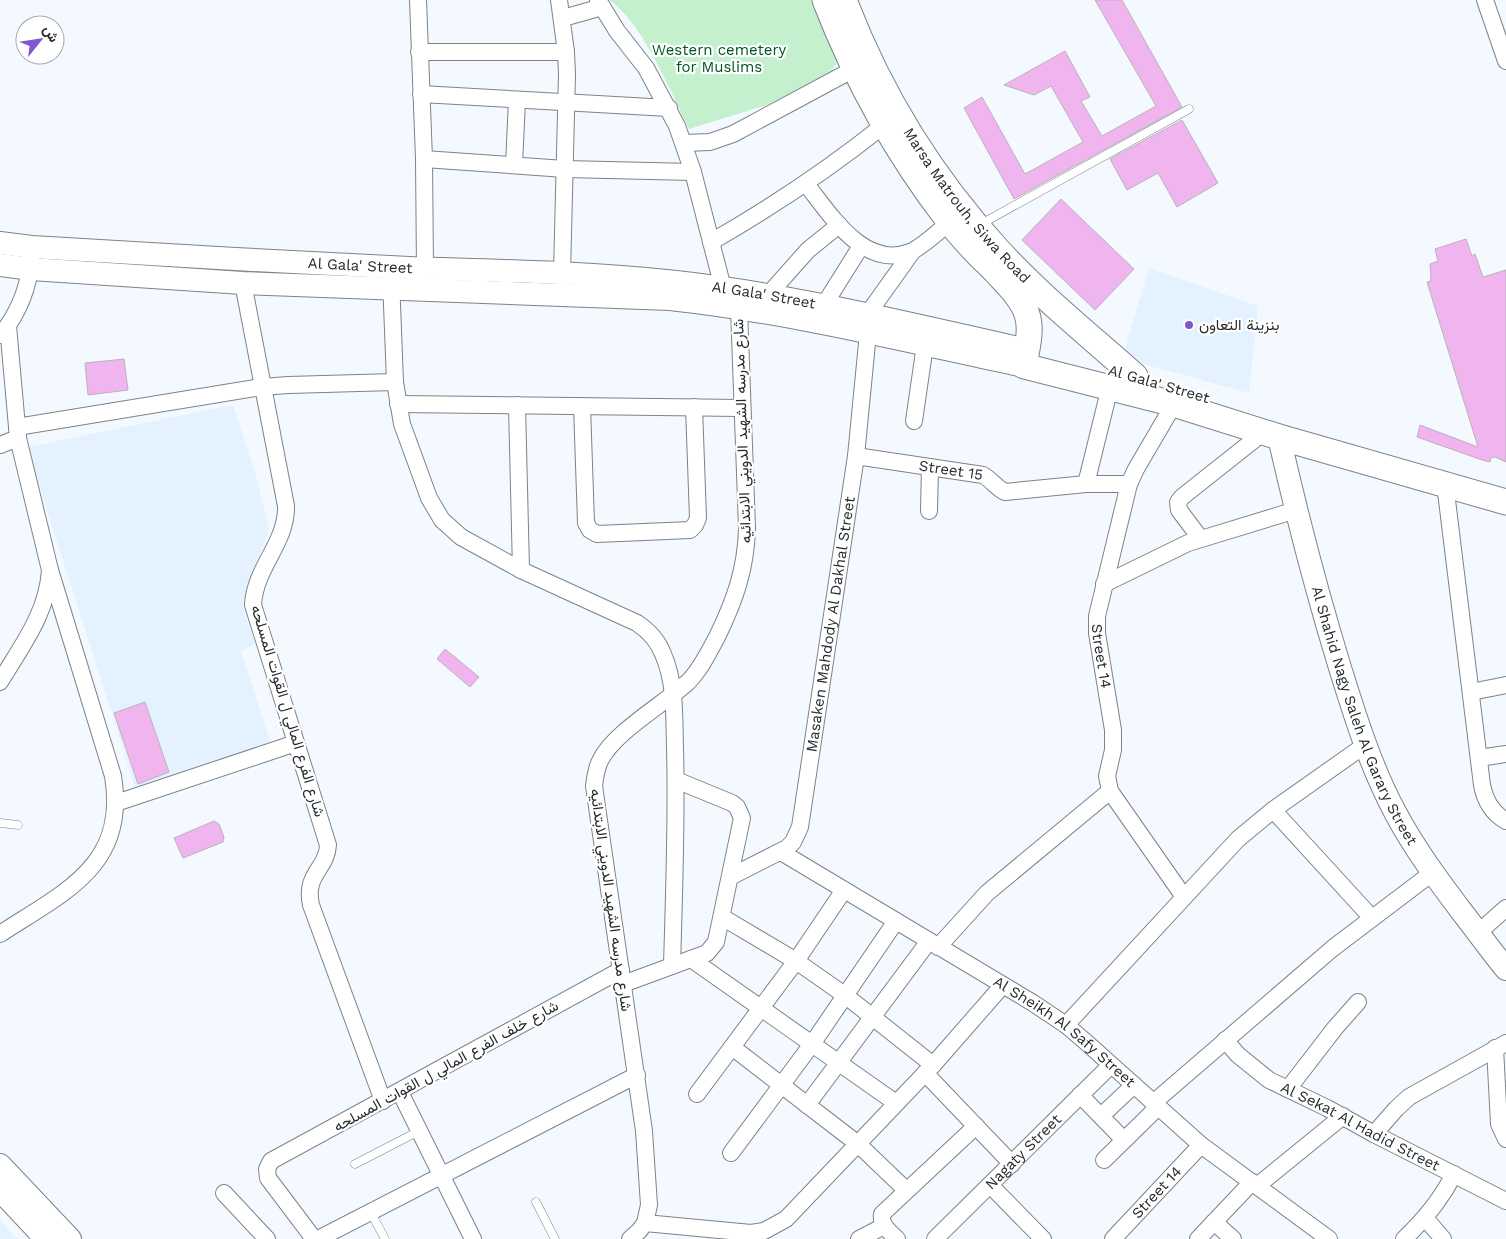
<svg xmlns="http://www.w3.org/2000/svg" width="1506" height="1239" font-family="'Work Sans',Vazirmatn,sans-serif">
<rect width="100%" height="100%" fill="#f3f9ff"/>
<g fill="#e4f2ff">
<path d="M1149 268 1258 306 1249 393 1143 364 1125 349Z"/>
<path d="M233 405 257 479 269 529 242 605 255 644 241 651 271 744 137 793 27 447Z"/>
<path d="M0 1220 17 1239H0Z"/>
</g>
<path fill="#c4f0ce" d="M609 0H814L839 59 829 75 773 103 689 129C671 93 642 21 609 0Z"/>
<g fill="#f0b4ee" stroke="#bab3b9">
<path d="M1095 0H1122L1182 107 1014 199 964 108 982 97 1025 174 1083 142 1051 86 1034 95 1004 85 1065 51 1090 97 1081 101 1102 136 1156 106Z"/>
<path d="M1182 120 1218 183 1177 207 1158 173 1127 190 1110 159Z"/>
<path d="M1061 199 1134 269 1095 310 1022 240Z"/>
<path d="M1466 239 1472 256 1475 254 1483 277 1506 270V462L1495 457 1491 458 1490 462 1482 460 1417 437 1420 425 1478 447 1427 282 1431 281 1430 264 1438 261 1435 249Z"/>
<path d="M124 359 128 390 88 395 85 363Z"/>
<path d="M445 649 479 677 470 687 437 659Z"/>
<path d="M145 702 169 772 138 784 114 713Z"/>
<path d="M214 821 219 824 224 837 223 842 183 858 174 838Z"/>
</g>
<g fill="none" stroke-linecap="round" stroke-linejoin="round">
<g stroke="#7b8389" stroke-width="9">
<g id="lane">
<path d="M981 224 1189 109"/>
<path d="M0 823 18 825"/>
<path d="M355 1164 419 1131"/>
<path d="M536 1202 555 1239"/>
<path d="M370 1211 385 1239"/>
</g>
</g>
<g stroke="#7b8389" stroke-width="18">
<g id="street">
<path d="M418 0 424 159 425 268"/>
<path d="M559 0 566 52 567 74 562 274"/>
<path d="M598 0 617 31 646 68 677 126 693 172 723 288"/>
<path d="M1485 0 1506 61"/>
<path d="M563 18 602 7"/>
<path d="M419 52H566"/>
<path d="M421 94 669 108"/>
<path d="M684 143 710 142 733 134 854 69"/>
<path d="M424 159 565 169 693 172"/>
<path d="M514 165 517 100"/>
<path d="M806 184C830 214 864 270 910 252 921 248 940 230 950 222"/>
<path d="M711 242C772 207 829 169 884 125"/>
<path d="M391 279 395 382 402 424 429 498 442 520 461 537 521 570 637 623C649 631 658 641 663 654 676 684 674 717 675 748 677 821 674 893 672 966"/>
<path d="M243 283 286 506C287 543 255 567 253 605L328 845C327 869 304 874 311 905L383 1101"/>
<path d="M768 295 808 250 839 225"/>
<path d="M824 305 861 246"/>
<path d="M867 315 912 252"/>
<path d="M1 335C19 312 29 288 31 259"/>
<path d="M398 404 742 408"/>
<path id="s1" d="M1174 404 1136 469 1129 484 1097 616V633L1113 730V750L1107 776 1110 791 1184 897"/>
<path d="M517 405 521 570"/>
<path d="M582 406 586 523 590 530 597 534 690 530 695 525 698 518 694 407"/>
<path d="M914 421 925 345"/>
<path d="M17 427 262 387 288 385 395 382"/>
<path d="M0 445 18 438"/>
<path id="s2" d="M856 456 983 475C992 480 996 488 1005 492L1086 484H1129"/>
<path d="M1086 484 1110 387"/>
<path d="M1445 484 1482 785C1485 801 1492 813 1506 821"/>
<path d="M929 511 930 467"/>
<path d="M1200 538 1179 510 1178 502 1182 497 1264 432"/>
<path d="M1104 584 1188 543 1296 510"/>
<path d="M0 682C22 645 47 614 50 570L18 438 8 326"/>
<path d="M1471 692 1506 685"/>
<path d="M1479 758 1506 754"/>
<path d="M116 803 296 743"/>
<path d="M1273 810 1371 917"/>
<path id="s3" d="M781 852 1033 1003 1066 1025 1087 1043 1201 1145 1329 1239"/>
<path id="s4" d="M730 877 787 848 793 842 800 827 856 456 868 333"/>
<path d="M722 917 796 961 846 996 933 1065"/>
<path d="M1478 933 1506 908"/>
<path d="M0 934C64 892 128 866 113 776L50 570"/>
<path d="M938 947 987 893 1110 791"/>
<path d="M691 959 896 1103"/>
<path d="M623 984 707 953 716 942 742 818 737 807 732 803 676 780"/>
<path d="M1066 1025 1238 839 1273 810 1365 745"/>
<path id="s5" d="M1225 1040 1238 1055 1269 1080 1327 1108 1374 1134 1506 1201"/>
<path d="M732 1047 858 1144 906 1190"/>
<path d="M1495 1048 1499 1124 1506 1139"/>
<path d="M925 1073 1012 1164"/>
<path d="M1288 1089 1335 1028 1358 1002"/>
<path d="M400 1092 473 1239"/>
<path d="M697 1094 796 961 844 890"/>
<path d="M1080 1095 1124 1140"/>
<path d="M1153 1103 1333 948 1432 873"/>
<path d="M807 1105 929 941"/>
<path d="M1101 1116 1134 1085"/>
<path d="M1374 1134 1396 1109 1409 1097 1506 1043"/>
<path d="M731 1153 812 1044 896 921"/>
<path d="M1104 1160 1158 1107"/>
<path d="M990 1185 1043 1239"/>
<path d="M1257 1186 1343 1116"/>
<path d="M224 1193 267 1239"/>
<path d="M1426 1219 1443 1239"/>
<path d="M1214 1222 1233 1239"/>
<path d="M645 1223 751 1233 764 1231 786 1219 933 1065 1003 985"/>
<path d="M314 1239 268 1178 267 1169 271 1161 621 970"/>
<path d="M318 1239 637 1075"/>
<path d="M630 1239 639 1231 645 1223 649 1205 644 1131 594 786C595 778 596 769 600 761 613 733 664 704 688 682 701 669 708 653 717 637 735 600 746 569 747 528L739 308"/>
<path d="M859 1239 884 1226"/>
<path d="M897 1239C890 1232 880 1225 882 1214L976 1126"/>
<path id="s6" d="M935 1239 1111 1065"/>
<path id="s7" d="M1113 1239 1201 1145"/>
<path d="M1198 1239 1252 1182"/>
<path d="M1404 1239C1425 1219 1441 1200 1454 1174"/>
</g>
</g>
<g stroke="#7b8389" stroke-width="24">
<g id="secondary">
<path id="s8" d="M0 243 32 247C158 255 283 262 409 268 498 271 588 272 676 282 794 295 910 324 1027 350"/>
<path d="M0 265 31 269 243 283 670 299C789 312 907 341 1024 366"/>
<path id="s9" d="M1279 437C1297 516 1317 593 1341 671 1356 719 1371 767 1395 812 1414 848 1438 880 1462 912 1477 931 1491 951 1506 969"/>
<path d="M0 1165 70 1239"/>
<path d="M0 1190 46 1239"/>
</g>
</g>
<g stroke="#7b8389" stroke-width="27">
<g id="primary">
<path d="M825 0C856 80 897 154 949 221 962 238 977 254 993 269 1004 281 1017 292 1024 307 1034 326 1027 346 1024 366L1174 404 1279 437 1506 502"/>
<path id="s10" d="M844 0C879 92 932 178 998 250 1040 296 1089 335 1135 376"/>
</g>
</g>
<use href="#lane" stroke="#fff" stroke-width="8"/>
<use href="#street" stroke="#fff" stroke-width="16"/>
<use href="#secondary" stroke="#fff" stroke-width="22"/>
<use href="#primary" stroke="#fff" stroke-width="25"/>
</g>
<circle fill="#8156cf" stroke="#fff" stroke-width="2" cx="1189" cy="325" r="5"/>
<g text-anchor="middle" stroke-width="4.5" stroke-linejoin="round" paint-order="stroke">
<g font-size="15" fill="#005426" stroke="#fff">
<text x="719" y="55">Western cemetery<tspan x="719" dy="17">for Muslims</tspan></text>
</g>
<g font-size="15" fill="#272a2d" stroke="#fff">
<text dy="5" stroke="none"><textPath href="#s10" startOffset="241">Marsa Matrouh, Siwa Road</textPath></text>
<text dy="5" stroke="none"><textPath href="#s8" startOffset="361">Al Gala' Street</textPath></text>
<text dy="5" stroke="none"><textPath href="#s8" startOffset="766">Al Gala' Street</textPath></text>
<text transform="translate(1159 384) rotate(16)" y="5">Al Gala' Street</text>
<text transform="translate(742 431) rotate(-92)" y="5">شارع مدرسه الشهيد الدويني الابتدائيه</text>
<text dy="5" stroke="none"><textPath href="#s2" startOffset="96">Street 15</textPath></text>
<text dy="5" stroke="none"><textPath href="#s4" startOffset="294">Masaken Mahdody Al Dakhal Street</textPath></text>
<text dy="5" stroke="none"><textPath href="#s1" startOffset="268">Street 14</textPath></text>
<text transform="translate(288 711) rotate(73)" y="5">شارع الفرع المالي ل القوات المسلحه</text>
<text dy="5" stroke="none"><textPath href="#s9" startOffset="292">Al Shahid Nagy Saleh Al Garary Street</textPath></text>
<text transform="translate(611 900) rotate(82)" y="5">شارع مدرسه الشهيد الدويني الابتدائيه</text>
<text dy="5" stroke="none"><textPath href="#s3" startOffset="336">Al Sheikh Al Safy Street</textPath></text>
<text transform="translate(446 1066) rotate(-29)" y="5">شارع خلف الفرع المالي ل القوات المسلحه</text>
<text dy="5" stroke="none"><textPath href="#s5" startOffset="162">Al Sekat Al Hadid Street</textPath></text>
<text dy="5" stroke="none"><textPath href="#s6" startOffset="124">Nagaty Street</textPath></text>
<text dy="5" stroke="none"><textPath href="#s7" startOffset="64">Street 14</textPath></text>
</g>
<g font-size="15" fill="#272a2d" stroke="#fff" text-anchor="start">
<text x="1199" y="330">بنزينة التعاون</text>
</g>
</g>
<g transform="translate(40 40) rotate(60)"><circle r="24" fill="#ffffff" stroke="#a9aaab"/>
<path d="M0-4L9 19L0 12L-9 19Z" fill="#8156cf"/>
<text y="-8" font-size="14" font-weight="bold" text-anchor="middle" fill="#272a2d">ش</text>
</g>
</svg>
